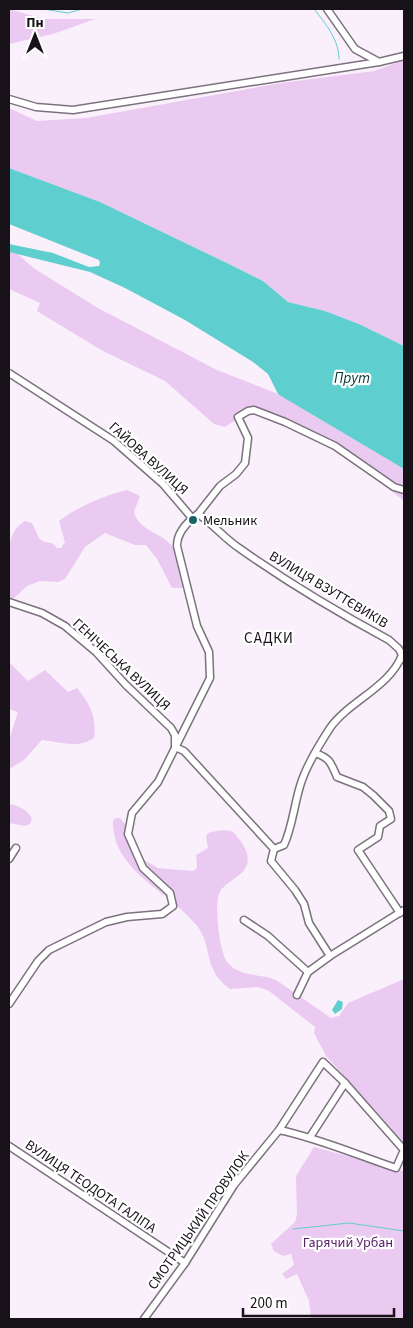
<svg xmlns="http://www.w3.org/2000/svg" width="413" height="1328" font-family="'Source Sans 3',sans-serif">
<rect width="100%" height="100%" fill="#faf0fc"/>
<g fill="#ebcaf2">
<path d="M9 9 44 19H95L53 34 9 44Z"/>
<path d="M404 60V346L359 324 325 311 288 302 263 281 233 266 100 202 9 168V108L37 121 86 118 281 83 374 71Z"/>
<path d="M9 252H15L35 269 98 308 217 370 278 394 404 469V501L351 459 313 436 255 413 245 414 225 427 214 424 165 381 101 350 37 311 40 303 9 289Z"/>
<path d="M127 490 140 496 134 512C140 533 164 532 174 549 180 560 182 576 183 588H172L157 559 146 545H135L105 533 85 547 65 579 58 582 40 581 27 586 9 603C9 578 0 535 25 521L32 523C39 535 36 542 52 543L57 548H61L65 542 59 521C77 507 105 495 127 490Z"/>
<path d="M10 663 28 681 45 670 68 692 77 688C90 704 97 717 94 738 79 749 59 742 42 740L24 760 9 769V740L18 712 9 709Z"/>
<path d="M9 804C18 805 27 810 32 818L30 824 25 826 9 823Z"/>
<path d="M116 818H120L129 829 134 847 144 860 158 868 193 871 197 868 196 855 208 848 206 837 208 833C216 831 228 828 234 833 239 838 245 847 247 853 253 879 221 878 218 898 215 910 220 953 227 962 240 978 261 973 276 980L331 1018 339 1016 348 1003 404 979V1148L398 1144 392 1129 326 1056 314 1033 315 1027 269 991 258 987 230 989C202 969 213 946 197 926 171 892 111 871 113 820Z"/>
<path d="M314 1147 404 1171V1319H311L309 1301 297 1274 286 1279 282 1274 294 1265 291 1254 283 1256 274 1251 271 1244 295 1222 297 1215 296 1176Z"/>
</g>
<g fill="#5fcecf">
<path d="M9 168 100 202 233 266 263 281 288 302 325 311 359 324 404 346V469L286 399 278 394 268 374 253 362 185 320 125 288 90 272 9 252V244L53 253 89 267 99 266 100 263 99 260 9 224Z"/>
<path d="M338 1000 343 1002 342 1009 335 1014 332 1010Z"/>
</g>
<g fill="none" stroke-linecap="round" stroke-linejoin="round">
<g stroke="#5fcecf" stroke-width="1">
<path d="M43 9 68 13 82 9"/>
<path d="M314 9C326 24 339 40 339 59"/>
<path d="M293 1229 349 1223 404 1231"/>
</g>
<g stroke="#7b727d" stroke-width="9">
<g id="minor">
<path d="M327 9 355 49 379 62"/>
<path d="M9 99 36 107 73 110 379 62 404 56"/>
<path d="M9 373 114 441 163 484 192 518"/>
<path d="M198 514 220 486 236 474 245 463 248 438 238 417 248 411 254 410 285 422 335 446 394 487 404 490"/>
<path d="M9 602 42 613 65 626 96 652 126 685 171 728 175 735V747L184 751 274 849 271 861 295 890 304 904 309 923 330 956"/>
<path d="M315 753C330 758 331 763 337 777L363 787 373 795 389 811 391 819 380 826 378 837 358 850 400 913"/>
<path d="M274 849 284 845C293 825 294 804 301 783 307 764 319 745 330 728 349 701 390 687 402 655"/>
<path d="M9 859 16 848"/>
<path d="M244 920 268 936 308 972"/>
<path d="M297 995 308 972 330 956 404 910"/>
<path d="M9 1004 38 961 49 950 106 922 127 917 162 914 173 906 170 893 143 868 128 834 132 813 158 782 210 678 209 652 197 626 177 546C177 532 187 522 198 514 213 524 224 538 239 548 287 582 337 612 389 640L399 649 404 659"/>
<path d="M310 1137 345 1083"/>
<path d="M9 1146 185 1263"/>
<path d="M144 1319 185 1263 234 1185 279 1130 323 1062 345 1083 404 1150 396 1168C357 1155 318 1138 279 1130"/>
</g>
</g>
<use href="#minor" stroke="#fff" stroke-width="6"/>
</g>
<circle fill="#166566" stroke="#fff" stroke-width="2" cx="193" cy="520" r="5"/>
<g text-anchor="middle" stroke-width="4.5" stroke-linejoin="round" paint-order="stroke">
<g font-size="14" fill="#161217" stroke="#fff">
<text transform="translate(149 458) rotate(42)" y="5">ГАЙОВА ВУЛИЦЯ</text>
<text transform="translate(329 589) rotate(31)" y="5">ВУЛИЦЯ ВЗУТТЄВИКІВ</text>
<text transform="translate(122 664) rotate(43)" y="5">ГЕНІЧЕСЬКА ВУЛИЦЯ</text>
<text transform="translate(91 1186) rotate(34)" y="5">ВУЛИЦЯ ТЕОДОТА ГАЛІПА</text>
<text transform="translate(198 1220) rotate(-55)" y="5">СМОТРИЦЬКИЙ ПРОВУЛОК</text>
</g>
<g font-size="14" fill="#161217" stroke="#fff" text-anchor="start">
<text x="203" y="525">Мельник</text>
</g>
<g font-size="14" fill="#581d65" stroke="#fff">
<text x="348" y="1247">Гарячий Урбан</text>
</g>
<g font-size="15" font-style="italic" fill="#003738" stroke="#fff">
<text x="352" y="383">Прут</text>
</g>
<g font-size="15" letter-spacing="1" fill="#161217" stroke="#fff">
<text x="269" y="643">САДКИ</text>
</g>
</g>
<rect width="413" height="1328" fill="none" stroke="#161217" stroke-width="20"/>
<g transform="translate(35 35)" stroke="#ffffff" stroke-width="4" paint-order="stroke">
<path d="M0-4L9 19L0 12L-9 19Z" fill="#161217"/>
<text y="-8" font-size="14" font-weight="bold" text-anchor="middle" fill="#161217">Пн</text>
</g>
<path d="M243 1308v8h151v-8" fill="none" stroke="#161217" stroke-width="2.5"/>
<text x="250" y="1308" font-size="15" fill="#161217" stroke="#ffffff" stroke-width="4" paint-order="stroke">200 m</text>
</svg>
